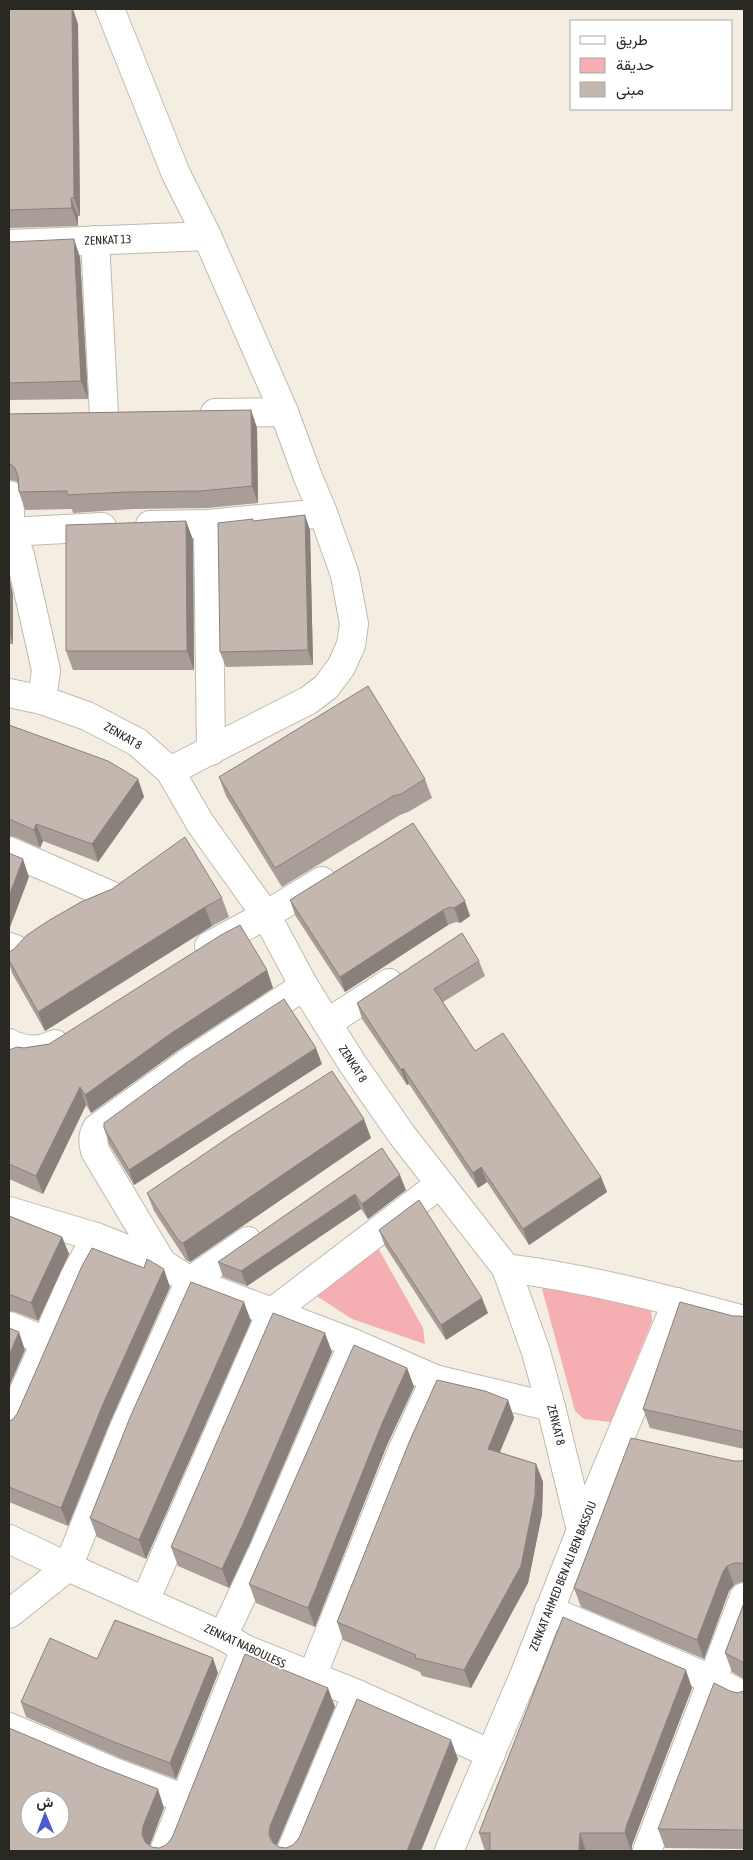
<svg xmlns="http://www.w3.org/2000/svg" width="753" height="1860" font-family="'Asap Condensed',Vazirmatn,sans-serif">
<rect width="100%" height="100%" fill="#f4ede1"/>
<g fill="#f5afb3">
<path d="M377 1246 423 1328 425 1344 352 1319 315 1295Z"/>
<path d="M541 1285 651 1309 652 1321 611 1422 584 1419 575 1411Z"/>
</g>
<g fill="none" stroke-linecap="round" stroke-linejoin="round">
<g stroke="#c0baae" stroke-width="30">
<g id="minor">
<path d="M110 9 176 174 207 236 284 412 308 477 323 513 345 575 354 624 351 645 341 667 326 687 309 700 170 771"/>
<path d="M95 240 104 415"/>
<path d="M9 244 207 236"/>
<path d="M215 413 284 412"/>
<path d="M9 495 11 532 20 555 46 670 42 700"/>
<path d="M208 524 211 751"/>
<path d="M150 525 208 524 323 513"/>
<path d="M9 532 102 527"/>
<path d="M9 693 42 700 87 716 137 742 170 771 200 823 266 915 304 986 352 1063 402 1135 506 1268 536 1352 551 1407 581 1530"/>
<path d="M9 851 110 895"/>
<path d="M209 946 266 915 322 881"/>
<path d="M9 947 15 949"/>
<path d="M327 1023 389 983"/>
<path d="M9 1043C23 1051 41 1052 55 1044"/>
<path d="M9 1211 96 1237 162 1263 190 1281 353 1343 435 1379 551 1407"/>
<path d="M162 1263 95 1151C93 1142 92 1136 97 1128L186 1064 304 986"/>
<path d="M506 1268C587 1278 666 1299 744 1320"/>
<path d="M9 1326 45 1341"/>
<path d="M9 1425 74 1277 96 1237"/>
<path d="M9 1539 68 1567 124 1428 190 1281 248 1241"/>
<path d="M145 1601 271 1313 440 1184"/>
<path d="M549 1610 713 1680 744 1696"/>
<path d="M9 1614 68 1567 223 1636 245 1649 357 1694 491 1754"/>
<path d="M223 1636 264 1549 353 1343"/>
<path d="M312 1676 402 1451 435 1379"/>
<path d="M9 1727 114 1772 185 1799"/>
<path d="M164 1851 245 1649"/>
<path d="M291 1851 357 1694"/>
<path d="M449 1851 525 1673 581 1530 677 1302"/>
<path d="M647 1851 744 1597"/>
</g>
</g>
<use href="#minor" stroke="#fff" stroke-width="28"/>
</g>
<g fill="#a99d97">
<path d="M9 9 78 24 80 216H78V226L9 228Z"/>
<path d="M9 242 80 257 88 399 9 400Z"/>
<path d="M251 410 257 428 258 503 207 508 133 509 73 513 72 509 25 510 19 492 18 483 16 481 9 480V414Z"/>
<path d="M186 521 193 540 194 670H73L66 651Z"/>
<path d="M254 521 310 530 313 665 226 667 220 652Z"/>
<path d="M9 576 13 595V644H9Z"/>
<path d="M9 725 138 779 144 797 98 862 43 841 40 848 15 837 9 836Z"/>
<path d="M219 777 425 779 432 798 408 812 400 815 282 887 226 796Z"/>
<path d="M413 823 470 916 460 923 456 922 448 925 345 992 295 915 290 900Z"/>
<path d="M222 898 229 917 212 926 45 1031 12 973 9 963V952Z"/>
<path d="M479 961 485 976 443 1002 475 1051 601 1177 607 1192 529 1245 487 1182 478 1188 409 1084 407 1085 362 1019 357 1003Z"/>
<path d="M267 970 273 988 177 1051 91 1113 86 1105 43 1194 9 1179V1050L49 1044Z"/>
<path d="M322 1064 134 1185 109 1144 104 1128Z"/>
<path d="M371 1138 190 1262 186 1260 154 1211 147 1193Z"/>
<path d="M382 1148 406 1190 368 1219 361 1209 247 1286 223 1277 218 1262Z"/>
<path d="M9 1216 62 1237 69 1254 38 1321 15 1312 9 1311Z"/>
<path d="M379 1230 488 1313 446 1340 385 1246Z"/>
<path d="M170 1287 110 1422 68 1526 9 1502V1421L12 1420Z"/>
<path d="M733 1316 744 1317V1449L650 1428 643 1409Z"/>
<path d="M251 1321 146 1559 97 1537 90 1518Z"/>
<path d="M332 1352 250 1543 229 1588 178 1566 171 1547Z"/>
<path d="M407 1368 414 1387 387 1445 315 1627 256 1603 249 1584Z"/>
<path d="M508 1400 514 1418 500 1452 536 1464 543 1482 542 1514 528 1583 471 1688 422 1676 420 1672 343 1640 337 1622Z"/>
<path d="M744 1459V1582H741L734 1585 729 1591 704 1659 581 1607 574 1588 734 1461H742Z"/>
<path d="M744 1603V1679L732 1672 725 1653Z"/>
<path d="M97 1659 218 1673 176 1779 120 1758 26 1717 21 1702Z"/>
<path d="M692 1688 632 1845V1851H485L479 1833Z"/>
<path d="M730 1691 737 1693 744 1691V1849L665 1848 658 1829Z"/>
</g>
<g fill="#89807b">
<path d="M72 9H73L78 24 80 216 74 198Z"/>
<path d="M71 198 78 216V226L72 208Z"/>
<path d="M74 239 80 257 88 399 81 381Z"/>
<path d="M251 410 257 428 258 503 252 486Z"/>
<path d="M305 515 310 530 313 665 308 650Z"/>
<path d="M186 521 193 540 194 670 187 651Z"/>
<path d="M9 576 13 595V644L9 632Z"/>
<path d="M138 779 144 797 98 862 92 844Z"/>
<path d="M36 824 43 841 40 848 34 830Z"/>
<path d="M23 859 29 877 9 930V896Z"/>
<path d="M465 901 470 916 460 923 454 908Z"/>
<path d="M205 907 212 926 45 1031 38 1012Z"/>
<path d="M443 910 448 925 345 992 340 977Z"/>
<path d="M267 970 273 988 177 1051 91 1113 85 1095 170 1034Z"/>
<path d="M316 1048 322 1064 134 1185 129 1170Z"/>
<path d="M403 1068 409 1084 407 1085 401 1070Z"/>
<path d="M80 1087 86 1105 43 1194 36 1176Z"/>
<path d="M364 1119 371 1138 190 1262 183 1243Z"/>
<path d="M481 1167 487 1182 478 1188 473 1173Z"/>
<path d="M400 1175 406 1190 368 1219 362 1204Z"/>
<path d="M601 1177 607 1192 529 1245 523 1229Z"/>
<path d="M355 1194 361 1209 247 1286 241 1271Z"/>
<path d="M62 1237 69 1254 38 1321 31 1303Z"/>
<path d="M164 1269 170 1287 110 1422 68 1526 61 1508 103 1404Z"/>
<path d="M482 1298 488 1313 446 1340 441 1325Z"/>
<path d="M244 1302 251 1321 146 1559 139 1540Z"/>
<path d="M19 1332 25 1350 9 1387V1355Z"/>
<path d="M325 1333 332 1352 250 1543 229 1588 222 1569Z"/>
<path d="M407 1368 414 1387 387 1445 315 1627 308 1608 381 1426Z"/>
<path d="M508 1400 514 1418 494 1466 488 1449Z"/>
<path d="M536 1464 543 1482 542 1514 528 1583 471 1688 464 1670Z"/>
<path d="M727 1566 734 1585 729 1591 704 1659 697 1640 723 1572Z"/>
<path d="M213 1658 218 1673 176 1779 170 1763Z"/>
<path d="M686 1670 692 1688 632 1845 631 1851 625 1833 626 1827Z"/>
<path d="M328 1688 335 1707 277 1845 276 1851 269 1834 270 1826Z"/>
<path d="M451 1740 458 1759 421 1851H407Z"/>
<path d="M158 1789 164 1808 150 1845 149 1851 142 1834 143 1826Z"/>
<path d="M580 1833 586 1851H579Z"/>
</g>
<g fill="#c4b7b0" stroke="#89807b" fill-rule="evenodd">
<path d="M9 9H72L74 198H71L72 208 9 210Z"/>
<path d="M74 239 81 381 9 383V242Z"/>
<path d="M251 410 252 486 201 491 126 492 67 495V491L19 492 18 476 15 468 9 463V414Z"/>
<path d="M305 515 308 650 220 652 218 523 253 519V521Z"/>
<path d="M186 521 187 651H66V525Z"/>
<path d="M368 686 425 779 401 794 393 796 275 868 219 777Z"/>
<path d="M9 725 108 761 138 779 92 844 36 824 34 830 9 819Z"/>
<path d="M413 823 465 901 454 908 450 907 443 910 340 977 290 900Z"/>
<path d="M185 837 222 898 205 907 38 1012 9 960V952L14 949 27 935 48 921 81 902 112 889Z"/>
<path d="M9 853 23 859 9 896Z"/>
<path d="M240 925 267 970 170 1034 85 1095 80 1087 36 1176 9 1164V1050L17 1047 24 1048 49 1044 221 935Z"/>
<path d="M462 933 479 961 434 989 475 1051 503 1033 601 1177 523 1229 481 1167 473 1173 403 1068 401 1070 357 1003Z"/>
<path d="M284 999 316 1048 129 1170 104 1128V1123L189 1061Z"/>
<path d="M332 1071 364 1119 183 1243 179 1241 147 1193 232 1135Z"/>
<path d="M382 1148 400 1175 362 1204 355 1194 241 1271 218 1262Z"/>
<path d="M419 1200 482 1298 441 1325 379 1230Z"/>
<path d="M9 1216 62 1237 31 1303 9 1294Z"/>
<path d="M92 1248 144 1268 147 1259 164 1269 103 1404 61 1508 9 1487V1421L12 1420 17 1414 82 1266Z"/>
<path d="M191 1282 244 1302 139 1540 90 1518 131 1415Z"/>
<path d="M680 1302 733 1316H740L744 1317V1433L741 1431 643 1409Z"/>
<path d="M273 1313 325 1333 243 1524 222 1569 171 1547Z"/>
<path d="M9 1328 19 1332 9 1355Z"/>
<path d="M354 1345 407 1368 381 1426 308 1608 249 1584Z"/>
<path d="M437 1380 485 1391 508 1400 488 1449 536 1464 535 1496 521 1566 464 1670 415 1658 416 1655 337 1622 410 1440Z"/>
<path d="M631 1438 734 1461H742L744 1459V1565L742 1563H734L727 1566 723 1572 697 1640 574 1588Z"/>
<path d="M744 1603V1663L725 1653Z"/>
<path d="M563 1617 686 1670 626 1827 625 1833H580L579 1851H490V1833H479Z"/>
<path d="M115 1620 213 1658 170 1763 114 1742 21 1702 50 1638 97 1659Z"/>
<path d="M245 1654 328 1688 270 1826 269 1834 271 1841 279 1847 286 1848 293 1845 299 1838 357 1699 451 1740 407 1851H9V1728L101 1767 158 1789 143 1826 142 1834 145 1842 152 1847 159 1848 166 1845 172 1838ZM30 1800H60V1830H30Z"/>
<path d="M714 1683 730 1691 737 1693 744 1691V1830L658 1829Z"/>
</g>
<g text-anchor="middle" stroke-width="4" stroke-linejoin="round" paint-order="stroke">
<g font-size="12" fill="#2a2823" stroke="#fff">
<text transform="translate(108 240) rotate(-2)" y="4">ZENKAT 13</text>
<text transform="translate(123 736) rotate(30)" y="4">ZENKAT 8</text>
<text transform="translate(353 1064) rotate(57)" y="4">ZENKAT 8</text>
<text transform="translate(556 1425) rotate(76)" y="4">ZENKAT 8</text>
<text transform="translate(563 1576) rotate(-68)" y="4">ZENKAT AHMED BEN ALI BEN BASSOU</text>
<text transform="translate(245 1646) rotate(25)" y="4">ZENKAT NABOULESS</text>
</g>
</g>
<rect width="753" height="1860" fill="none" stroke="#2a2823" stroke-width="20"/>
<rect x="570" y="20" width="162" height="90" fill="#ffffff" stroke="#aaa9a7"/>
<rect x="580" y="36" width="25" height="8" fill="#ffffff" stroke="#aaa9a7"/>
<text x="616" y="45" font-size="15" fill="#2a2823">طريق</text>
<rect x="580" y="58" width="25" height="15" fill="#f5afb3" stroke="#aaa9a7"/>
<text x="616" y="70" font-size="15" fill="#2a2823">حديقة</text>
<rect x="580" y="82" width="25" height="15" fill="#c4b7b0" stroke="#aaa9a7"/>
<text x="616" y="95" font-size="15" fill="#2a2823">مبنى</text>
<g transform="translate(45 1815) rotate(359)"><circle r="24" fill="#ffffff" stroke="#aaa9a7"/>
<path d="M0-4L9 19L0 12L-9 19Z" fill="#4a5cd1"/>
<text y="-8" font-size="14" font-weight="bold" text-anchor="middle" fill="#2a2823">ش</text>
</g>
</svg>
